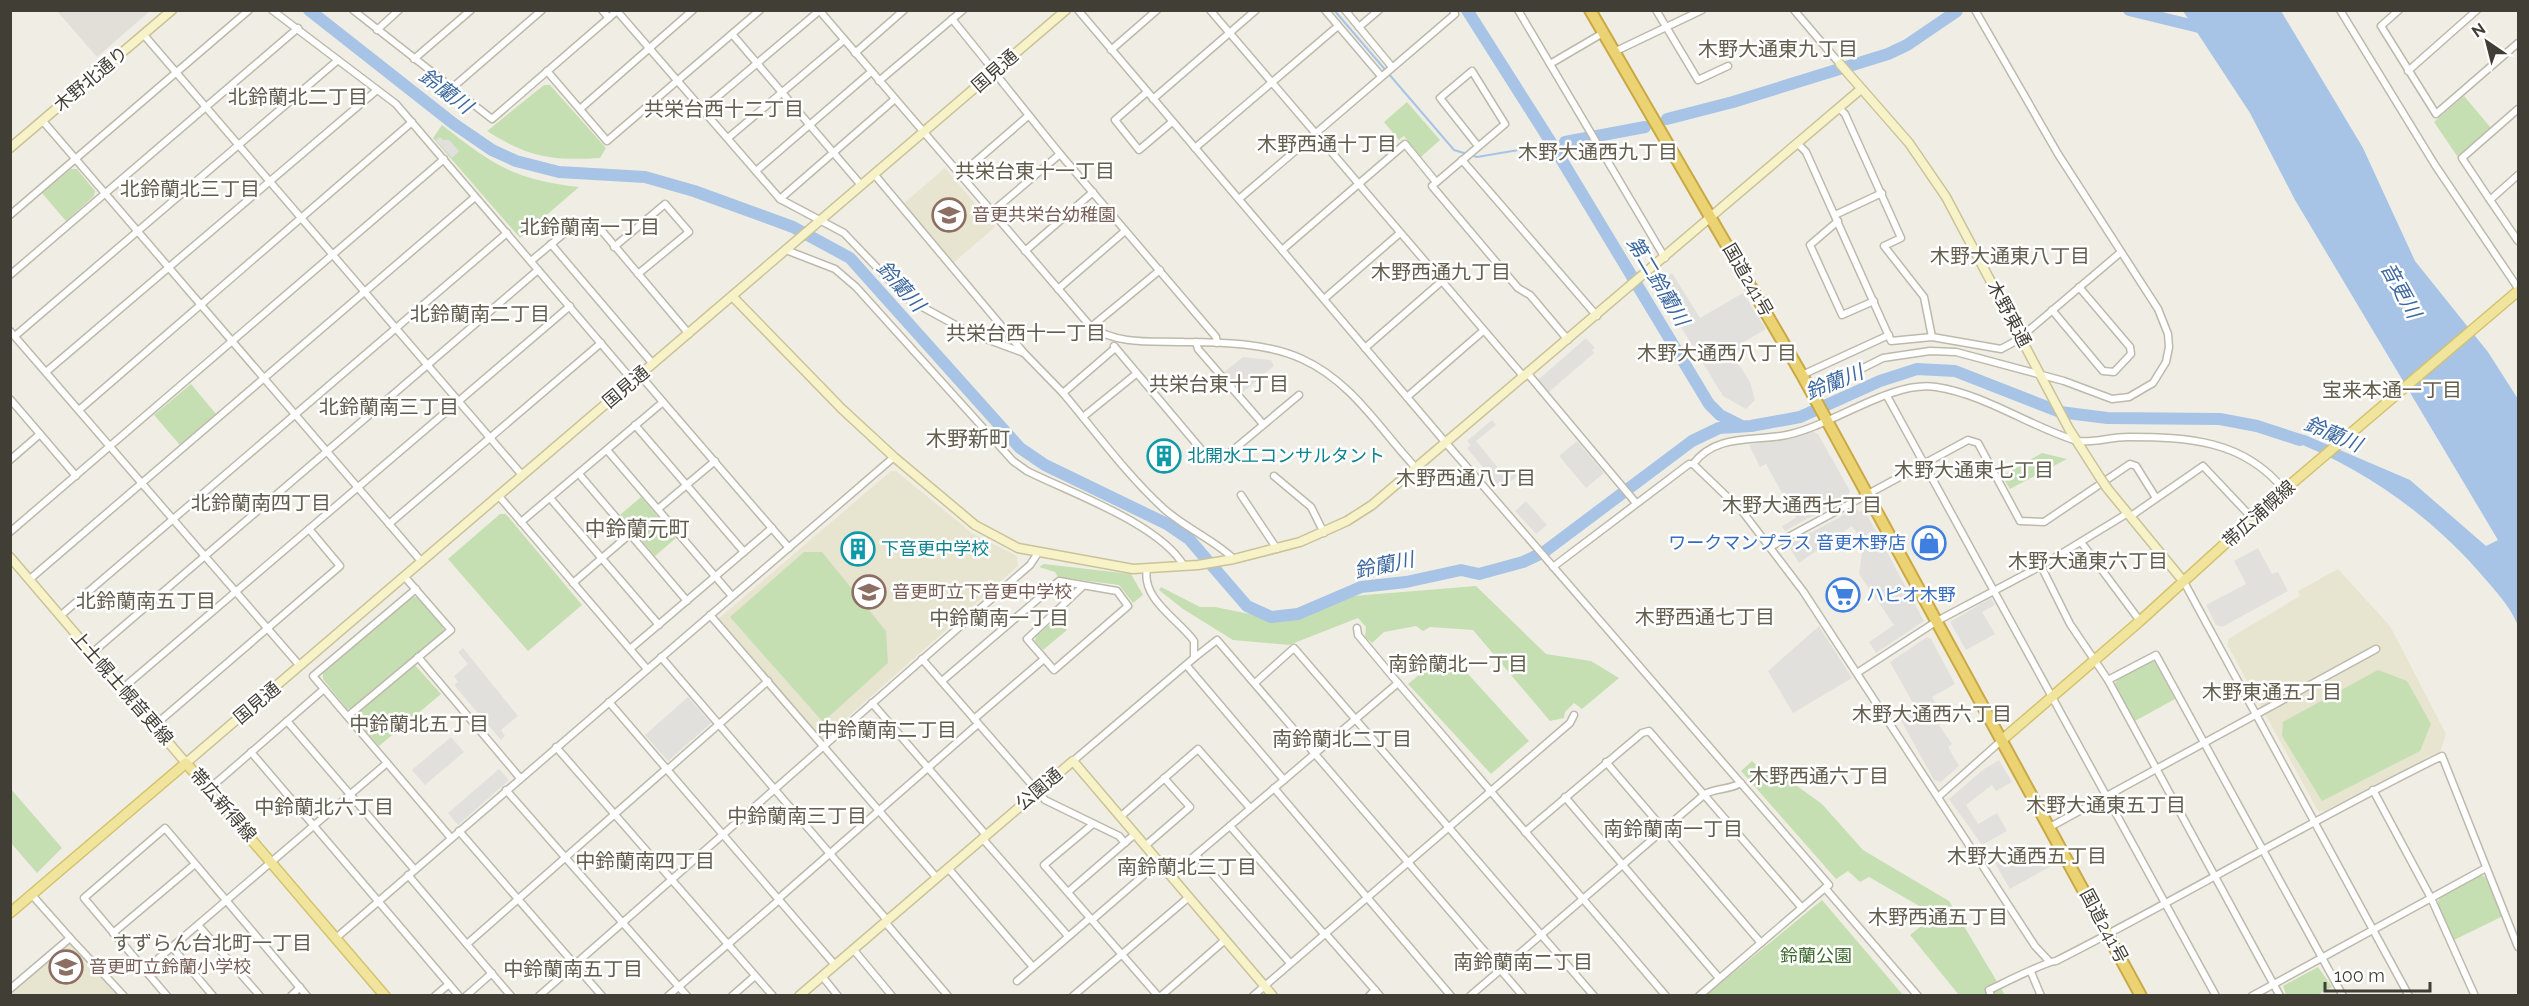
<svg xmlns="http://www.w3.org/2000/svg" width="2529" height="1006" font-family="Raleway,'Noto Sans JP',sans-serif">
<rect width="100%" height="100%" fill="#f0eee4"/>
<path fill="#e2dfd9" d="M57 11H150L97 57Z"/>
<g fill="#e7e4d0">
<path d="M945 168 995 227 953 263 903 204Z"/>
<path d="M891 471H896L972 533 1017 556 1018 566 823 739 718 619Z"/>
<path d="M2338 569 2390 626 2446 734 2440 753 2324 811H2318L2228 646V639L2300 596 2298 591Z"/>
<path d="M69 942 118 995 11 996 10 992Z"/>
</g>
<g fill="#c5dfb2">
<path d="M544 85H550L606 148 600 158C552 161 528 157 487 131Z"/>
<path d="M2464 96 2491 128 2457 156 2434 122Z"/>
<path d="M1407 102 1440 140 1421 157 1404 136 1399 140 1384 122Z"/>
<path d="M442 125C492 164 514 180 579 187L520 238 433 138Z"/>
<path d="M71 169H77L95 191 94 196 66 221 42 193Z"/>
<path d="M191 384 216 414 180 445 154 415Z"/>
<path d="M2042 453 2067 459 2010 489 2002 476Z"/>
<path d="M641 497 676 538 655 556 620 515Z"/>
<path d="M500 514H506L582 605 528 651 448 559Z"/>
<path d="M804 552H822L886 631 888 663 823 722 730 617Z"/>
<path d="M1044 564 1131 574 1143 595 1133 603 1119 585 1058 577 1055 572 1039 567Z"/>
<path d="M1476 586 1546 654 1591 661 1619 678 1582 709 1574 703 1565 712 1564 718 1550 721 1473 630 1430 627 1423 631 1416 626 1384 632 1372 643 1365 637 1366 627 1358 618 1289 645 1233 640 1183 609 1159 590 1161 587 1200 607H1215L1284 621 1353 596Z"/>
<path d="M412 597H417L443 627 444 631 353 708 347 709 323 679V673Z"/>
<path d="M1056 619 1067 630 1043 650 1035 641 1036 636Z"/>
<path d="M1442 656 1459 664 1529 741 1491 774 1408 684Z"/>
<path d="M2150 661 2155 662 2175 699 2135 721 2115 684 2117 680Z"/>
<path d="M414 664 441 694 379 746 354 718 355 713Z"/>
<path d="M2378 670 2407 681 2431 724 2420 751 2322 801 2282 736 2283 722Z"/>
<path d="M1752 761 1763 771 1772 768 1822 804 1863 850 1949 901 2005 995H1959L1910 935 1931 918 1921 907 1869 877 1860 882 1848 871 1836 879 1741 771Z"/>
<path d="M10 788 62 848 37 873 11 843Z"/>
<path d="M2481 875 2485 877 2503 916 2454 940 2437 903 2440 897Z"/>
<path d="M1822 900 1903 995H1706Z"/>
<path d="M2318 967 2332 987 2317 995H2286L2283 986Z"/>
</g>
<g fill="#e1e0dc">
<path d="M440 137 443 140H449L459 151 452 158 436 140Z"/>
<path d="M1672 273 1700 318 1743 293 1766 329 1742 343 1741 350 1733 355 1750 382 1755 400 1746 409 1723 396 1655 284Z"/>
<path d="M1586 338 1595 348 1592 350 1594 353 1549 392 1538 380Z"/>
<path d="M1243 357 1271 360 1274 366 1241 394 1223 373Z"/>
<path d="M1492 420 1496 425 1476 441 1507 479 1518 470 1521 473 1501 489 1467 448 1471 445 1467 441Z"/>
<path d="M1812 431 1818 434 1850 491 1848 496 1785 531 1782 526 1796 518 1766 464 1760 467 1749 445Z"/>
<path d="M1577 441 1604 473 1586 488 1559 456Z"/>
<path d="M1526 501 1547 525 1536 534 1515 511Z"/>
<path d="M1857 508 1859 512 1864 509 1924 621 1876 653 1869 642 1894 625 1859 574 1862 552 1867 548 1852 526 1799 563 1788 545Z"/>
<path d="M2258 548 2272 574 2278 572 2288 591 2222 627 2216 625 2206 605 2246 584 2234 561Z"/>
<path d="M1991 598 1995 605 1982 612 1995 634 1966 650 1950 622Z"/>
<path d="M1819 626 1852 678 1793 713 1768 671Z"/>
<path d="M1927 637 1931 639 1955 684 1932 697 1945 721 1939 725 1952 744 1948 747 1959 766 1941 782 1934 780 1899 717 1915 707 1890 662Z"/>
<path d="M463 648 518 716 501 730 505 736 501 740 454 685 458 682 454 676 468 664 458 652Z"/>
<path d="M688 697 711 723 668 761 645 735Z"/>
<path d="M451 737 464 752 425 785 412 770Z"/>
<path d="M1999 760 2012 782 1996 791 1992 785 1966 805 1978 824 1997 813 2007 831 1982 845 1949 799 1984 769Z"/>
<path d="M499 769 509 780 458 825 448 813Z"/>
<path d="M2037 850 2043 861 2054 855 2058 862 2010 889 1994 862 2003 857 2009 866Z"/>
</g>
<path fill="#a7c4e6" d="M2183 11H2281L2363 148 2415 261 2488 352 2518 399V626C2511 608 2499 595 2487 581 2435 519 2364 467 2287 439L2285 433 2305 435 2410 480 2486 546 2498 540 2295 200 2250 113Z"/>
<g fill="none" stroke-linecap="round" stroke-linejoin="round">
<g stroke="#a7c4e6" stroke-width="2">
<path d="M1334 10 1454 150 1477 157 1536 147"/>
<path d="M1547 142 1549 140"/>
</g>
<g stroke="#a7c4e6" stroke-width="12">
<path d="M309 10 454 124 492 150 516 161 559 172 645 177 694 191 793 227 850 258 1020 448 1045 465 1167 524 1189 539 1247 606 1271 617 1298 614 1361 587 1406 582 1461 570 1479 574 1523 562 1544 552 1692 441 1719 428 1751 426 1800 417 1880 381 1917 369 1955 371 2060 412 2107 418 2220 419 2257 426 2300 440"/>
<path d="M1467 10 1552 144 1709 404 1720 415 1740 425"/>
<path d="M2129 10 2207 29"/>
<path d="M1667 119 1733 102 1888 54 1907 45 1957 11"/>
<path d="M1565 142 1645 127"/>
</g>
<g stroke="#bdb9ab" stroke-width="9">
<g id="street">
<path d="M272 10 396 104 633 381"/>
<path d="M353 10 492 119 618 10"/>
<path d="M602 10 609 18"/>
<path d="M819 10 1091 327C1119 345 1151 341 1184 342 1221 342 1268 343 1302 359 1353 382 1380 430 1417 469"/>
<path d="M1078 10 1446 443 1829 885 1825 888 1918 996"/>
<path d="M1210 10 1524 377"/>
<path d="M1325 10 1381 76"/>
<path d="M1345 10 1392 67"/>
<path d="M1518 10 1665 258"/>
<path d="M1656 10 1698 80 1728 66"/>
<path d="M1794 10 1840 64"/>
<path d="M2340 10 2435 165 2518 288"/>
<path d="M2399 10 2381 26 2436 114 2518 43"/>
<path d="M617 11 780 199 844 233 906 298 970 333 1024 353"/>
<path d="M952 19 986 61"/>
<path d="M1359 27 1379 10"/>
<path d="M377 30 399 10"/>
<path d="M732 34 861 185"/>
<path d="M144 35 522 475"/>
<path d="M1111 50 1157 10"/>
<path d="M1614 52 1702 10"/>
<path d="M855 53 904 10"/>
<path d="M414 59 471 10"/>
<path d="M1550 64 1603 33"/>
<path d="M547 71 607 141 760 10"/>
<path d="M2408 71 2477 10"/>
<path d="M879 81 963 10"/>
<path d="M1003 83 1060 154 1216 337 1217 343"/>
<path d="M452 88 542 10"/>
<path d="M1147 92 1115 120 1139 150 1172 122"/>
<path d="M1153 99 1256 10"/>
<path d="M580 109 693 10"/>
<path d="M703 109 819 11"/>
<path d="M1840 109 1845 114 1901 238 1884 246 1924 297 1932 337"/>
<path d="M42 120 421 561"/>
<path d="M728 138 844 40"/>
<path d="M1799 145 1806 152 1891 341 1932 337 2001 349 2014 342"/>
<path d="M1478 146 1440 98 1472 71 1505 124 1432 186 1518 288 1530 295 1568 340"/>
<path d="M1195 148 1338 26"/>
<path d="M1462 160 1597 316"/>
<path d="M756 171 871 72"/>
<path d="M874 174 1024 353 1063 393 1114 349"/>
<path d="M960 175 1028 116"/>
<path d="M2518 175 2490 200 2518 241"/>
<path d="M780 199 895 99"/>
<path d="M1239 199 1455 14 1453 10"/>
<path d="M2490 200 2462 158 2518 109"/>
<path d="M992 212 1060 154"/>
<path d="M10 215 249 10"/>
<path d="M1835 215 1882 193"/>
<path d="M1838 221 1810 245 1842 315 1874 301"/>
<path d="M551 244 653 364"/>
<path d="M614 247 665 204 689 232 638 274"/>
<path d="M786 250 835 269 856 287 1013 461 1027 471C1071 493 1160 524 1184 566"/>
<path d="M1282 250 1405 144 1436 182"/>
<path d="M1025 251 1093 192"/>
<path d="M531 261 579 221 597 225 689 334"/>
<path d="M10 275 298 28"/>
<path d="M1058 289 1125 231"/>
<path d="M1324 299 1400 233"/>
<path d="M2052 310 2103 371 2114 372 2131 354 2130 347 2079 287"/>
<path d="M1091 327 1160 270"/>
<path d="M10 331 300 666"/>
<path d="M2028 331 2121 252"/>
<path d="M15 336 338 60"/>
<path d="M1196 342 1198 349 1263 424"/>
<path d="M1114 346 1210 460 1220 461 1299 395"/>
<path d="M1365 348 1442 281"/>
<path d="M46 372 377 90"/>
<path d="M1528 374 1636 503"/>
<path d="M1802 375 1889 335"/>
<path d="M1063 393C1095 431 1126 474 1163 508 1185 528 1213 539 1234 559"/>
<path d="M1813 393 1883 358 1930 351 1956 352 2064 381 2112 399 2129 397 2153 383 2166 362 2169 347 2168 334 2158 309 2058 154 1975 10"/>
<path d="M1887 396 2216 996"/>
<path d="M1407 397 1483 331"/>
<path d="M10 399 76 476"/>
<path d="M663 402 789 548"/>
<path d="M79 410 412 122"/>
<path d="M1083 417 1136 374"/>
<path d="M635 425 744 552"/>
<path d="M607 450 732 596"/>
<path d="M10 460 40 434"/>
<path d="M1693 464 1742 511 1803 591 2035 946 2049 961"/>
<path d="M579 474 687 601"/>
<path d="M1274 476 1311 507 1324 533"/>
<path d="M498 495 647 669"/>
<path d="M1241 495 1277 549"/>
<path d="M550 498 659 625"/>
<path d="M658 509 715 461"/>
<path d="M2131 516 2203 466 2253 519"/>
<path d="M521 522 663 402 640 375"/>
<path d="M389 524 601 343"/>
<path d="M10 532 444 159"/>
<path d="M2081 542 2140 621"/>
<path d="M1770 547 1968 440 1978 443 2020 521 2044 522 2130 464 2136 466 2156 498"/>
<path d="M2041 566 2070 624 2108 680 2280 996"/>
<path d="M1553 567 1689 464H1693C1715 435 1749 441 1781 436 1829 429 1889 380 1936 387 1984 394 2031 427 2077 441 2095 443 2110 437 2128 437 2188 437 2244 440 2284 490"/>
<path d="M30 579 475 197"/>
<path d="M2184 582 2409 996"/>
<path d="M573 583 630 534"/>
<path d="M416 589 313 676 451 838"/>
<path d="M710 615 937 878"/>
<path d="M60 616 507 233"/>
<path d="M1357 628 1358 635 1392 676 1666 996"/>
<path d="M630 649 772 528"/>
<path d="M92 653 538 270"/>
<path d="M418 657 520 778"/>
<path d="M661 657 887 920"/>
<path d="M1194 658 1217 640 1523 996"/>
<path d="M922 659 1045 800 1119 836 1125 843"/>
<path d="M1187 666 1284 780"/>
<path d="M1857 673 1937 621 2041 566 2128 513"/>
<path d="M2108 680 2156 655 2343 996"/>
<path d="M942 681 1059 581 1117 591 1128 606 1054 670 1027 639 1082 587"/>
<path d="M1255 683 1294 648 1594 996"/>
<path d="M123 688 570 306"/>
<path d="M609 702 835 965"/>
<path d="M872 703 986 835"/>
<path d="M348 716 451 630 404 576"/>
<path d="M974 719 1044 659"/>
<path d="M287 721 414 869"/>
<path d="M155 725 340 566 309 529"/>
<path d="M556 747 773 996"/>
<path d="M251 752 459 996"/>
<path d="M1073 761 1194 658V641C1179 620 1141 599 1147 569"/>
<path d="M1606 762 1761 943"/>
<path d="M667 770 768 681"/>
<path d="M1274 788 1451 996"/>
<path d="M209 789 324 689"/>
<path d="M506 790 687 996"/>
<path d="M2373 790 2431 898 2475 996"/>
<path d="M1565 797 1719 978"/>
<path d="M1938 797 2002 740"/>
<path d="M1120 817 1198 749 1250 808"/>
<path d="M1093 824 1044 865 1158 996"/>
<path d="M1230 826 1324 934"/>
<path d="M2050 827 2376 649"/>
<path d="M459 831 602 996"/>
<path d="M1525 832 1642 733 1649 731 1802 908"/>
<path d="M982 838 1068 936"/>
<path d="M1145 846 1190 807 1164 778"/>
<path d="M1196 855 1290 963"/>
<path d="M948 868 1033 967"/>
<path d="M408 875 511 996"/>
<path d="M1171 876 1398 683"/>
<path d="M1068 892 1135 834"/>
<path d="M778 899 978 724"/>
<path d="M1092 920 1159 862"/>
<path d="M885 922 948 996"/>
<path d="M198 925 260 996"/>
<path d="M113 933 195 864"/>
<path d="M1325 933 1375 990"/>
<path d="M70 938 124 996"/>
<path d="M336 938 894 457"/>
<path d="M467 944 666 769"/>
<path d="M172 947 213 996"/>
<path d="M853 949 892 996"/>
<path d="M145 970 387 763"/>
<path d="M2031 972 2041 996"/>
<path d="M822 976 838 996"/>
<path d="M1017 981 1090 918"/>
<path d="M10 989 70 938 32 895"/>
<path d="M167 996 84 898 165 828 307 996"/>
<path d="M291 996 300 987"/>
<path d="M435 996 449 984"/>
<path d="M466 996 492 973"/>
<path d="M539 996 1030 565 1038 553"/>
<path d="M668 996 779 900"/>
<path d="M732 996 755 976"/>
<path d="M1073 996 1189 897"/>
<path d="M1161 996 1225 940"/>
<path d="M1253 996 1570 723 1574 715"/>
<path d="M1369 996 1375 990 1380 996"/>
<path d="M1470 996 1705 794C1716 788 1729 790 1741 783"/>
<path d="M1699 996 1825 888"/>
<path d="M1991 996 1989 990C2002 984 2047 961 2056 961 2186 895 2311 820 2442 756L2518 947"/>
<path d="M2252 996 2486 868"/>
</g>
</g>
<g stroke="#cac399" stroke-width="11">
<g id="secondary">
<path d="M1840 64 1909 143 1946 197 2069 429 2099 476"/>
<path d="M10 148 172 10"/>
<path d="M733 297 842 409 894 457 975 525 1018 548 1133 569 1198 565 1234 559 1300 542 1347 521 1372 505 1861 89"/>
<path d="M2107 488 2184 582"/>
<path d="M10 557 186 763 1066 10"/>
<path d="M799 996 1073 761 1273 996"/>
</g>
</g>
<g stroke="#d3c26e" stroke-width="12">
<g id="primary">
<path d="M2002 740 2140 621 2284 490 2518 291"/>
<path d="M10 913 186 763 385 996"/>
</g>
</g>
<g stroke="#c9a945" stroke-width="14">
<path id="highway" d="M1590 10 1802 375 2141 996"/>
</g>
<use href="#street" stroke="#fff" stroke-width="6"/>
<use href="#secondary" stroke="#f7f2c7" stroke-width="8"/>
<use href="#primary" stroke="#f1e49c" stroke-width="9"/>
<use href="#highway" stroke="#ebd374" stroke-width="10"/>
<g stroke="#bdb9ab" stroke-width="9" stroke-linecap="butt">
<path id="street-bridge" d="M986 61 1003 83"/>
</g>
<g stroke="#cac399" stroke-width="11" stroke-linecap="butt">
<path id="secondary-bridge" d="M2099 476 2107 488"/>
</g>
<use href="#street-bridge" stroke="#fff" stroke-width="6"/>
<use href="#secondary-bridge" stroke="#f7f2c7" stroke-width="8"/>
</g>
<defs>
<g id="school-ring" transform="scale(1.725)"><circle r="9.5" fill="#fff" stroke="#8d6e63" stroke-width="1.5"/><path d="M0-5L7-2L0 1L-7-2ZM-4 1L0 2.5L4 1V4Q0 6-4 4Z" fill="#8d6e63"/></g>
<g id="building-ring" transform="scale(1.725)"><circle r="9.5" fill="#fff" stroke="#0f9aa8" stroke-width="1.5"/><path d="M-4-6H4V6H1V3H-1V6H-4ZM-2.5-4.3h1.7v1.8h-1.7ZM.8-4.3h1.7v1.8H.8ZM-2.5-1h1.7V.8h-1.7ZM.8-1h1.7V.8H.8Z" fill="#0f9aa8"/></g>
<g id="shop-ring" transform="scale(1.725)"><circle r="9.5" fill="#fff" stroke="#3f7fe0" stroke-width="1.5"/><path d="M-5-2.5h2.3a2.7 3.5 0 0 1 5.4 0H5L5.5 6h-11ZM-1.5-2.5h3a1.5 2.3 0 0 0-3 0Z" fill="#3f7fe0"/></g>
<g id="supermarket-ring" transform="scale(1.725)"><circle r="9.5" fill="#fff" stroke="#3f7fe0" stroke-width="1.5"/><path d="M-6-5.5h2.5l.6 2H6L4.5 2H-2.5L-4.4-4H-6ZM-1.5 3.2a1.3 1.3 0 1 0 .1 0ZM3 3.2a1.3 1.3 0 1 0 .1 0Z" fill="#3f7fe0"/></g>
</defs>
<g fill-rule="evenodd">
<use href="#school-ring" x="949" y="215"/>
<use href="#building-ring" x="1164" y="456"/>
<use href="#shop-ring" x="1929" y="543"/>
<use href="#building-ring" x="858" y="549"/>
<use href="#school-ring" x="869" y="592"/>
<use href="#supermarket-ring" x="1843" y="595"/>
<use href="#school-ring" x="66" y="967"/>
</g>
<g text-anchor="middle" stroke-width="5" stroke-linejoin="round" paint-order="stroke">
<g font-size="18" fill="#413e35" stroke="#fff">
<text transform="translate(995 71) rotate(-41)" y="6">国見通</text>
<text transform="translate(91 79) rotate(-40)" y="6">木野北通り</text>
<text transform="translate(1748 280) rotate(60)" y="6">国道241号</text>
<text transform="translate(2009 314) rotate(62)" y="6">木野東通</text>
<text transform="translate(626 387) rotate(-40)" y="6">国見通</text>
<text transform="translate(2259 514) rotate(-42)" y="6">帯広浦幌線</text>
<text transform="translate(122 688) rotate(49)" y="6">上士幌士幌音更線</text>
<text transform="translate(257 703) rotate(-40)" y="6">国見通</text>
<text transform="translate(1039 789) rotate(-40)" y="6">公園通</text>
<text transform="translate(223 805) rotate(49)" y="6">帯広新得線</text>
<text transform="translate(2104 926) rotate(62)" y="6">国道241号</text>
</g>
<g font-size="18" fill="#785e54" stroke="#fff" text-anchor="start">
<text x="972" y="221">音更共栄台幼稚園</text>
<text x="892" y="598">音更町立下音更中学校</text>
<text x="89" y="973">音更町立鈴蘭小学校</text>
</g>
<g font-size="18" fill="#0d838f" stroke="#fff" text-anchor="start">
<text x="1187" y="462">北開水工コンサルタント</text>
<text x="881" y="555">下音更中学校</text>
</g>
<g font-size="18" fill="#366cbe" stroke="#fff" text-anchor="end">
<text x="1906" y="549">ワークマンプラス 音更木野店</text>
<text x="1866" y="601" text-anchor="start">ハピオ木野</text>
</g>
<g font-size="18" fill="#3f6b30" stroke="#fff">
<text x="1816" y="962">鈴蘭公園</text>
</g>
<g font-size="20" fill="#625d4d" stroke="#fff">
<text x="1778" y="56">木野大通東九丁目</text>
<text x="298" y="104">北鈴蘭北二丁目</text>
<text x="724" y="116">共栄台西十二丁目</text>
<text x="1327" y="151">木野西通十丁目</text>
<text x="1598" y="159">木野大通西九丁目</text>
<text x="1035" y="178">共栄台東十一丁目</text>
<text x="190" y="196">北鈴蘭北三丁目</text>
<text x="590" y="234">北鈴蘭南一丁目</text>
<text x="2010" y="263">木野大通東八丁目</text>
<text x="1441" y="279">木野西通九丁目</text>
<text x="480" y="321">北鈴蘭南二丁目</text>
<text x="1026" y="340">共栄台西十一丁目</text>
<text x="1717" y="360">木野大通西八丁目</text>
<text x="1219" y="391">共栄台東十丁目</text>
<text x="2392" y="397">宝来本通一丁目</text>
<text x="389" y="414">北鈴蘭南三丁目</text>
<text x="1974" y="477">木野大通東七丁目</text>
<text x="1466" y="485">木野西通八丁目</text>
<text x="261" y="510">北鈴蘭南四丁目</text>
<text x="1802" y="512">木野大通西七丁目</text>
<text x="2088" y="568">木野大通東六丁目</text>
<text x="146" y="608">北鈴蘭南五丁目</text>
<text x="1705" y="624">木野西通七丁目</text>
<text x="999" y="625">中鈴蘭南一丁目</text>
<text x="1458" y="671">南鈴蘭北一丁目</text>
<text x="2272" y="699">木野東通五丁目</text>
<text x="1932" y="721">木野大通西六丁目</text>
<text x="419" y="731">中鈴蘭北五丁目</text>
<text x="887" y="737">中鈴蘭南二丁目</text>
<text x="1342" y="746">南鈴蘭北二丁目</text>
<text x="1819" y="783">木野西通六丁目</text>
<text x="2106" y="812">木野大通東五丁目</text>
<text x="324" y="814">中鈴蘭北六丁目</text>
<text x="797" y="823">中鈴蘭南三丁目</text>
<text x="1673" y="836">南鈴蘭南一丁目</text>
<text x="2027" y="863">木野大通西五丁目</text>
<text x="645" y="868">中鈴蘭南四丁目</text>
<text x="1187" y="874">南鈴蘭北三丁目</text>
<text x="1938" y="924">木野西通五丁目</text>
<text x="212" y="950">すずらん台北町一丁目</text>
<text x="1523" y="969">南鈴蘭南二丁目</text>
<text x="573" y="976">中鈴蘭南五丁目</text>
</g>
<g font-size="20" font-style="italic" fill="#3c689f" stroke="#fff">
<text transform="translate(446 91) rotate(37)" y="7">鈴蘭川</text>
<text transform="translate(1658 281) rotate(59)" y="7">第二鈴蘭川</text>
<text transform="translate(901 286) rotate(48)" y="7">鈴蘭川</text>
<text transform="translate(2401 290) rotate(61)" y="7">音更川</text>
<text transform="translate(1834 382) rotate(-22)" y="7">鈴蘭川</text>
<text transform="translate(2333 434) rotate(23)" y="7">鈴蘭川</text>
<text transform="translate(1384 565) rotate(-12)" y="7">鈴蘭川</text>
</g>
<g font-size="21" fill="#625d4d" stroke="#fff">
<text x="968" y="446">木野新町</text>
<text x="637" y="536">中鈴蘭元町</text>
</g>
</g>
<rect width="2529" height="1006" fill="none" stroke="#413e35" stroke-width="24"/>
<g transform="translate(2487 42) rotate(325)" stroke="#ffffff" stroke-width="4.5" paint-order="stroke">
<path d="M0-4.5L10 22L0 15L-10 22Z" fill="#413e35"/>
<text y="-9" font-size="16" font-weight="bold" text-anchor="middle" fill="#413e35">N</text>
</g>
<path d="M2325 982v9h105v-9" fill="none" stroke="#413e35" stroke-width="3"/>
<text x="2334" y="982" font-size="18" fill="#413e35" stroke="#ffffff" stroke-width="4.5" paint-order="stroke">100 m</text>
</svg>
